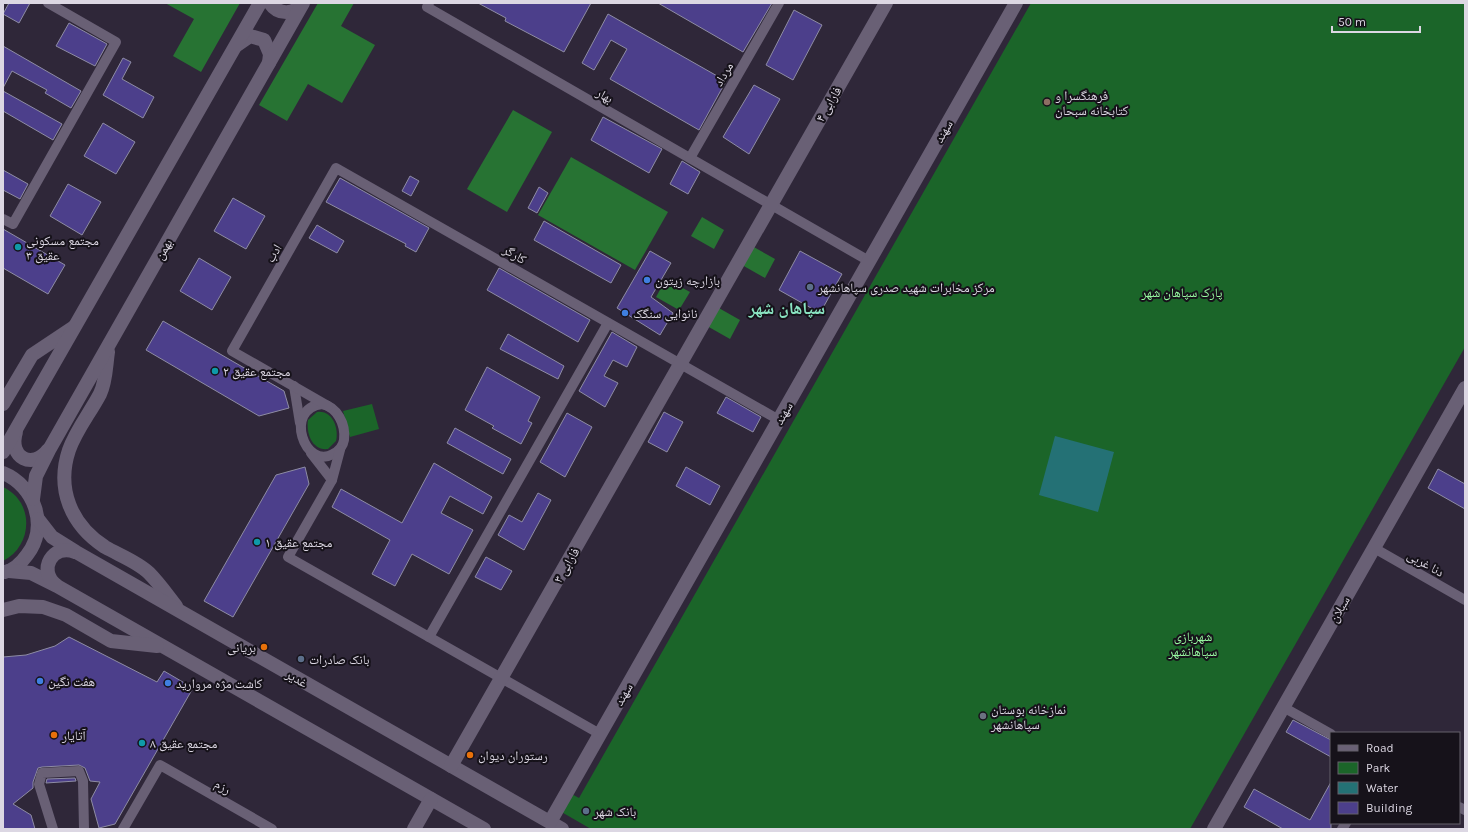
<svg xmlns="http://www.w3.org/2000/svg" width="1468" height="832" font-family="Karla,'Noto Naskh Arabic',sans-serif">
<rect width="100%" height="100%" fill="#2f2739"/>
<g fill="#1b6529">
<path d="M1031 3H1465V347L1190 829H591L558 810 568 792 579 798Z"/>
<path d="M372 404 379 429 350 437 343 411Z"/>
<path d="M317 412C333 410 339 429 336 441L328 449C312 451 306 433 308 420Z"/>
<path d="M3 487C35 502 33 546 3 561Z"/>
</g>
<g fill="#277333">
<path d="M165 3H240L201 72 173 56 194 19Z"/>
<path d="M318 3H354L341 26 375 45 342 103 308 84 287 121 259 105Z"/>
<path d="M513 110 552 132 507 212 467 189Z"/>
<path d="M571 157 668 212 635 270 538 215Z"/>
<path d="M702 217 724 230 714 249 691 236Z"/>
<path d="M752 246 775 259 765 278 742 265Z"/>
<path d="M666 279 690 292 679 310 656 297Z"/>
<path d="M717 307 740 320 730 339 707 326Z"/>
</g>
<path fill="#247175" d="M1055 436 1114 452 1098 512 1039 495Z"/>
<g fill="#4c3f8b" stroke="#8e8ca4">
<path d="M9 3H30L19 23 3 14Z"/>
<path d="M478 3H591L564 52 505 21 506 18Z"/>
<path d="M658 3H772L743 52Z"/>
<path d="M794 10 822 25 793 80 766 65Z"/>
<path d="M608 14 726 81 699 130 610 79 627 49 611 40 594 70 582 63Z"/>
<path d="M69 23 107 44 95 66 56 46Z"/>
<path d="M3 46 81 91 71 108 45 93 47 90 12 71 3 88Z"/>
<path d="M123 58 131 62 122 79 154 97 143 118 103 95Z"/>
<path d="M754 85 780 99 749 154 723 137Z"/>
<path d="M3 91 62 124 53 140 3 111Z"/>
<path d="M603 117 662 149 649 173 591 140Z"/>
<path d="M103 123 135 142 116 174 84 156Z"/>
<path d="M682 161 700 172 688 194 670 184Z"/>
<path d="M3 170 28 184 20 199 3 190Z"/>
<path d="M410 176 419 181 411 196 402 191Z"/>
<path d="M340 178 429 228 416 252 405 246 406 244 326 202Z"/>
<path d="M68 184 101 202 82 235 50 216Z"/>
<path d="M539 187 548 193 537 213 528 208Z"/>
<path d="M233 198 265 216 246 249 214 231Z"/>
<path d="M544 221 621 265 611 283 534 240Z"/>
<path d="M317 225 344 241 337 253 309 238Z"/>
<path d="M3 229 65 265 48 294 3 268Z"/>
<path d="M650 251 671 263 651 297 673 313 660 335 617 308Z"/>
<path d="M800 251 842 274 820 313 779 290Z"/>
<path d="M199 258 231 277 212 310 180 291Z"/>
<path d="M499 268 590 320 578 342 487 290Z"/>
<path d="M163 321 284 391 289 408 259 416 146 350Z"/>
<path d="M612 332 637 347 627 367 613 360 604 376 618 383 605 407 579 391Z"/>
<path d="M508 334 564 366 558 379 500 349Z"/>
<path d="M487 367 540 397 528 421 532 423 521 444 492 428 494 426 465 410Z"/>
<path d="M726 397 761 417 753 432 717 413Z"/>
<path d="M664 412 683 422 667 452 648 442Z"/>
<path d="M567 413 592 427 565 477 540 462Z"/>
<path d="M455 428 511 459 503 474 447 443Z"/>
<path d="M434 463 492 497 483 514 450 496 441 513 473 530 449 574 412 554 395 586 372 574 390 540 332 507 341 489 402 523Z"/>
<path d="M305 467 309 484 233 617 204 601 276 475Z"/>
<path d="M686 467 720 486 710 505 676 486Z"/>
<path d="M1438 469 1465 484V509L1428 488Z"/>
<path d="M538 493 551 500 524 550 498 535 509 515 522 522Z"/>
<path d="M486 557 512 571 501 590 475 577Z"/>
<path d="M69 637 157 682 164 671 193 688 115 824 99 828 91 799 100 782 90 781 85 768 79 765 42 767 38 768 33 782V788L13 804 31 815 35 829H3V657L26 655 55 646Z"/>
<path d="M1293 720 1331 740V757L1286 732Z"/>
<path d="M75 778 76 781 46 783 47 779Z"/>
<path d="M1331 782V829H1283L1244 807 1254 789 1310 820Z"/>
</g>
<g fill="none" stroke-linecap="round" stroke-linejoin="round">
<g stroke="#696075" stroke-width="10">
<path d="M429 3 427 7 869 261"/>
<path d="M690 158 779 3"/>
<path d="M3 219 13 224 116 42 48 3"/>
<path d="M294 386 300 423"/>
<path d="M322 404C337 407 346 424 344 440 343 446 339 451 333 454 305 470 283 409 322 404Z"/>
<path d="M328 406 232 351 336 168 779 420"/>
<path d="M340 450 332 480 288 557 600 734"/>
<path d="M311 453 332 480"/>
<path d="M1374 548 1465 600"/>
<path d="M429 637 608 323"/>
<path d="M1283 707 1331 734"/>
<path d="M1459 807 1465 810"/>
<path d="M53 829 39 784 42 773 79 771 83 781 84 829"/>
<path d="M123 829 160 765 272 829"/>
<path d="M1342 829 1346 823"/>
</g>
<g stroke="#696075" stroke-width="14">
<path d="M270 3C278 15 294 15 302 4"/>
<path d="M237 45 250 36 264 40 270 54 269 63"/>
<path d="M108 352C106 365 106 382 100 394 90 413 76 430 69 450 56 489 71 525 105 547 119 555 138 562 149 573 159 583 168 596 176 606"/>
<path d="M3 404 32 355 74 327"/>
<path d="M16 432C8 458 33 470 48 450"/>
<path d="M3 452 260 3"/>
<path d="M3 473C35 486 49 527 27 555 22 562 14 570 5 572"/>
<path d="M33 499 36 476 49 450 303 3"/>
<path d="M38 519 52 537 76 552 562 829"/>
<path d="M9 571 31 573 57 586 484 829"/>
<path d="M56 585C37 570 53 543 75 552"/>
<path d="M3 610 19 606 43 607 66 615 111 641 157 646"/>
<path d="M451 766 886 3"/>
<path d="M550 822 1016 3"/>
<path d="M414 829 431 799"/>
<path d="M1214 829 1465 388"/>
</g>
</g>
<circle fill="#8d6e63" stroke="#16121a" stroke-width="1.5" cx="1047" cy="102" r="4"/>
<g fill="#0f9aa8" stroke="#16121a" stroke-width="1.5">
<circle cx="18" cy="247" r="4"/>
<circle cx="215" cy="371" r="4"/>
<circle cx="257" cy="542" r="4"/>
<circle cx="142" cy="743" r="4"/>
</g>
<g fill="#3f7fe0" stroke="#16121a" stroke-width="1.5">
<circle cx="647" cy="280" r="4"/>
<circle cx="625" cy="313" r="4"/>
<circle cx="40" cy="681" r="4"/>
<circle cx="168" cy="683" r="4"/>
</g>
<g fill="#5c6f8a" stroke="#16121a" stroke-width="1.5">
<circle cx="810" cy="287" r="4"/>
<circle cx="301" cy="659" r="4"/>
<circle cx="586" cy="811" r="4"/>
</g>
<g fill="#e8710a" stroke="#16121a" stroke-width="1.5">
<circle cx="264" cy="647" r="4"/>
<circle cx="54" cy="735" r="4"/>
<circle cx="470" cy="755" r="4"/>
</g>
<circle fill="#6b7280" stroke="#16121a" stroke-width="1.5" cx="983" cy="716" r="4"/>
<g text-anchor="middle" stroke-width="4" stroke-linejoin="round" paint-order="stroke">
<g font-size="13" fill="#dcd7e3" stroke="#16121a">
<text transform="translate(723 74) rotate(-60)" y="5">مرداد</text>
<text transform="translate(605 95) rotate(30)" y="5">بهار</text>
<text transform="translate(828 104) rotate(-60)" y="5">فارابی ۴</text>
<text transform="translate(943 131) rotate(-60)" y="5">سهند</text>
<text transform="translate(163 249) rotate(-60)" y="5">بهمن</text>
<text transform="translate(273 253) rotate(-60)" y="5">ادب</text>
<text transform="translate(515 254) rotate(30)" y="5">کارگر</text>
<text transform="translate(783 413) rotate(-60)" y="5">سهند</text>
<text transform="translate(1426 563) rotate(30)" y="5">دنا غربی</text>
<text transform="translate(566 565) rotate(-60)" y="5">فارابی ۳</text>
<text transform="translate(1339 609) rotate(-60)" y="5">سبلان</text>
<text transform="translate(297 678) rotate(30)" y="5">غدیر</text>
<text transform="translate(623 694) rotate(-60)" y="5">سهند</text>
<text transform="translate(223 786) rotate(30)" y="5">رزم</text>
</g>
<g font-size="13" fill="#dcd7e3" stroke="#16121a" text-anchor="start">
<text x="1055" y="100">فرهنگسرا و<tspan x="1055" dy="15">کتابخانه سبحان</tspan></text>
<text x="26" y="245">مجتمع مسکونی<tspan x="26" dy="15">عقیق ۳</tspan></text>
<text x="655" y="285">بازارچه زیتون</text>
<text x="818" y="292">مرکز مخابرات شهید صدری سپاهانشهر</text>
<text x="633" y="318">نانوایی سنگک</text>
<text x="223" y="376">مجتمع عقیق ۲</text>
<text x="265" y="547">مجتمع عقیق ۱</text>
<text x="256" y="652" text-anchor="end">بریانی</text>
<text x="309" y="664">بانک صادرات</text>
<text x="48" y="686">هفت نگین</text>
<text x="176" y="688">کاشت مژه مروارید</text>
<text x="991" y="714">نمازخانه بوستان<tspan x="991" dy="15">سپاهانشهر</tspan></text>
<text x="62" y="740">آتایار</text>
<text x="150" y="748">مجتمع عقیق ۸</text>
<text x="478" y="760">رستوران دیوان</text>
<text x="594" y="816">بانک شهر</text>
</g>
<g font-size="13" fill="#98faa1" stroke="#16121a">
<text x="1182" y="297">پارک سپاهان شهر</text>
<text x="1193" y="641">شهربازی<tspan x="1193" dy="15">سپاهانشهر</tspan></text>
</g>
<g font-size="17" font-weight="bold" fill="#8ae4c2" stroke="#16121a">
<text x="787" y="314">سپاهان شهر</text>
</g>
</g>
<rect width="1468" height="832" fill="none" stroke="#dcd7e3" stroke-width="8"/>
<rect x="1330" y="732" width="130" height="92" fill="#16121a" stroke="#65616a"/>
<rect x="1338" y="745" width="20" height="6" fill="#696075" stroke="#65616a"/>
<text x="1366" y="752" font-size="12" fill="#dcd7e3">Road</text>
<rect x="1338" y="762" width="20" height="12" fill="#1b6529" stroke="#65616a"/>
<text x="1366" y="772" font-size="12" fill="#dcd7e3">Park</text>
<rect x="1338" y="782" width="20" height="12" fill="#247175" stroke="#65616a"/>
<text x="1366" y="792" font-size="12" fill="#dcd7e3">Water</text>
<rect x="1338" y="802" width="20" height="12" fill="#4c3f8b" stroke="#65616a"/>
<text x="1366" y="812" font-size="12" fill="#dcd7e3">Building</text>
<path d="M1332 26v6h88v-6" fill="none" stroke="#dcd7e3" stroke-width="2"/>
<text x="1338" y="26" font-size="12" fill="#dcd7e3" stroke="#16121a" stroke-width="3" paint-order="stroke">50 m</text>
</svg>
